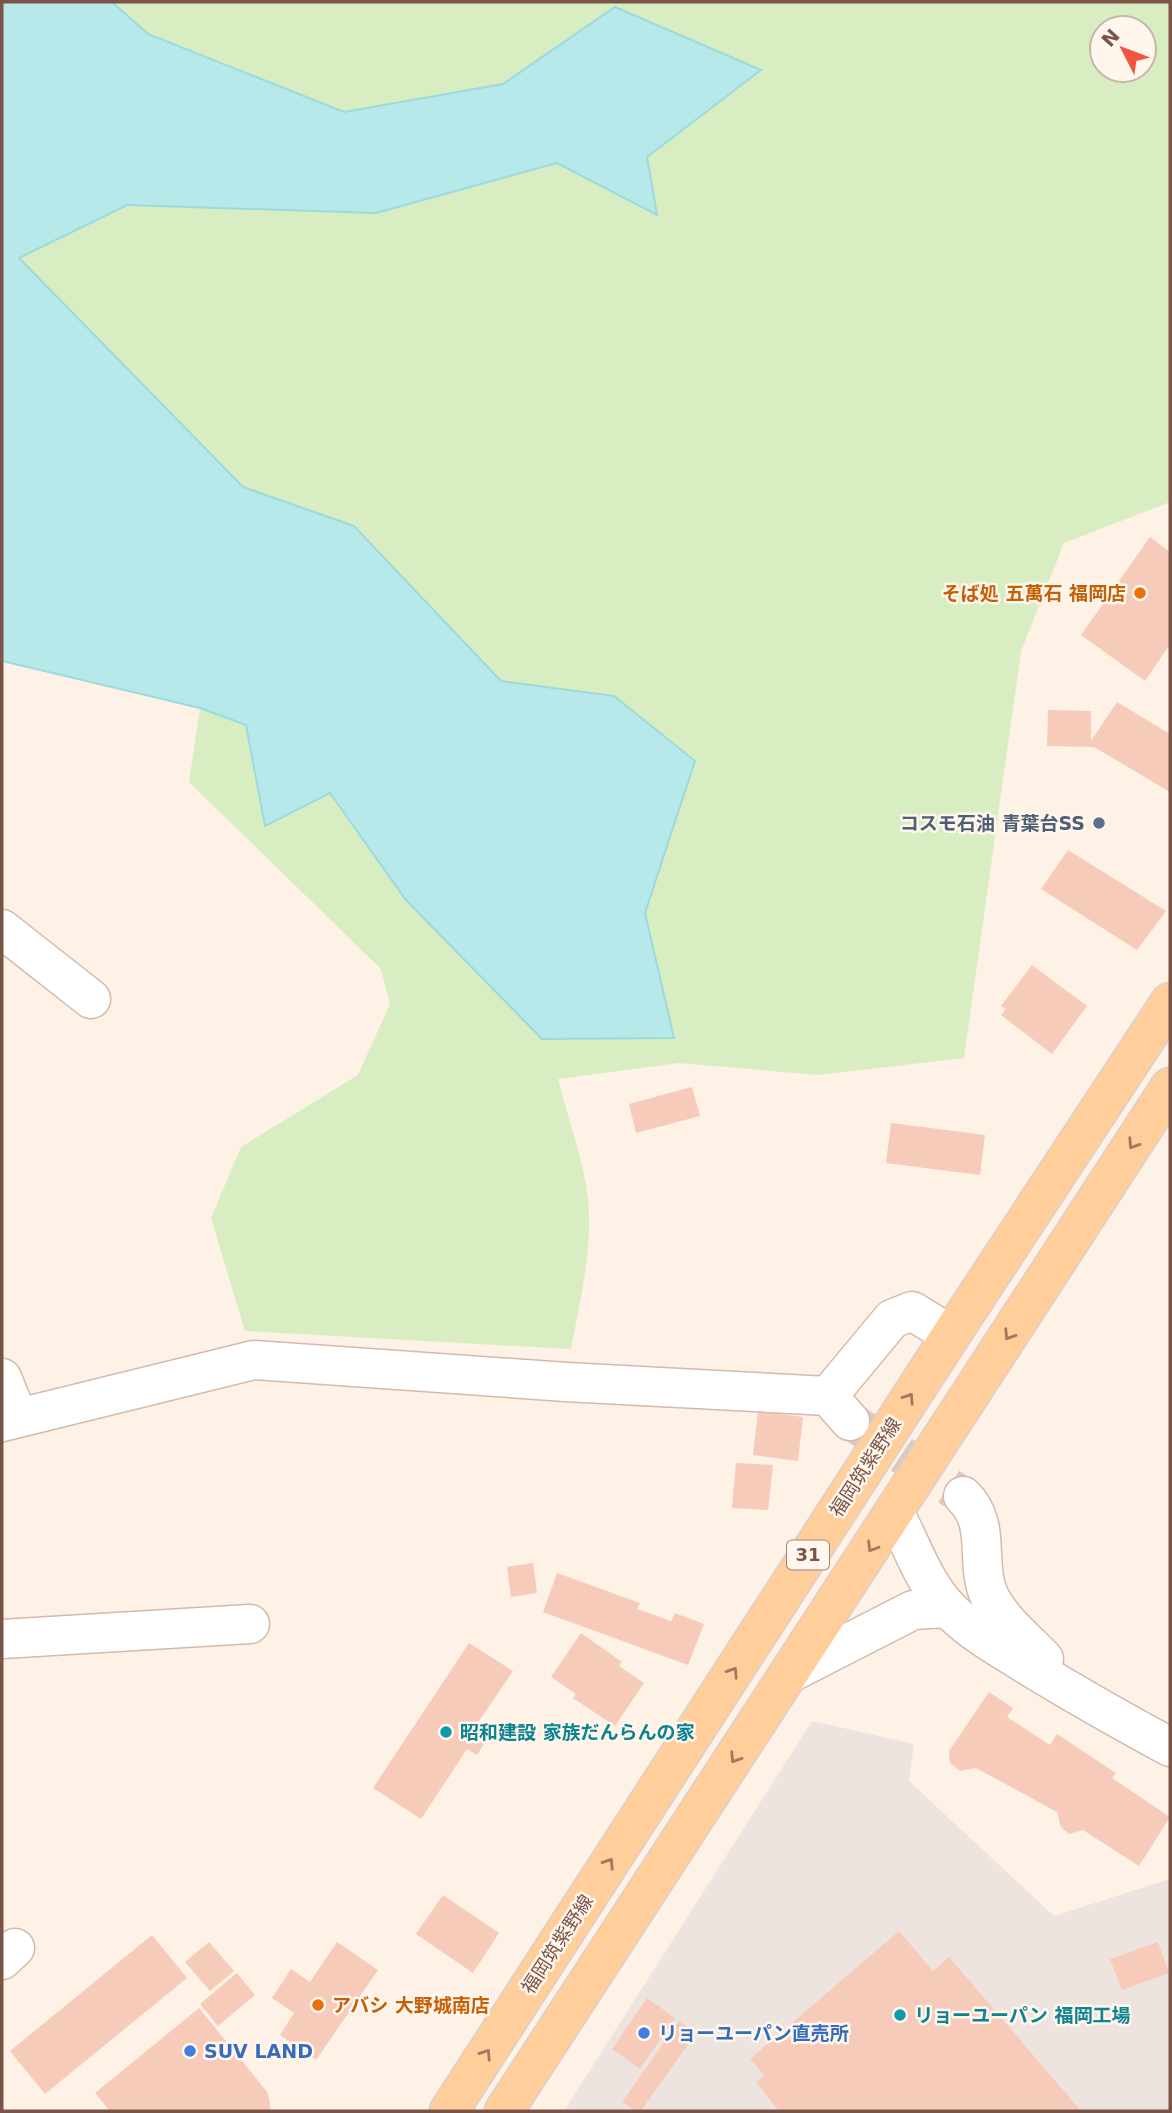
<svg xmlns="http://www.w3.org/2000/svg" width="1172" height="2113" font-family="'DejaVu Sans','Noto Sans JP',sans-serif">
<rect width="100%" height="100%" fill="#fef1e5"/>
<path fill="#eee4df" d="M812 1721 914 1744 909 1781 1054 1916 1170 1879V2111H564Z"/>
<path fill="#d8edc2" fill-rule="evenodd" d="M112 2H1170V502L1064 543 1021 651 964 1058 818 1075 679 1063 558 1079C568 1119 583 1158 588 1199 593 1249 580 1300 571 1349L245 1331 211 1218 241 1147 358 1075 390 1004 381 969 189 782 200 708 246 725 265 825 330 793 406 900 674 1038 645 913 695 761 614 696 501 681 354 526 243 487 18 258 127 205 376 213 557 163 656 215 647 157 760 70 615 8 503 84 344 112 148 34ZM1102 28H1144V70H1102Z"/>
<path fill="#b7e8ea" stroke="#9cdadc" stroke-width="2" d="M2 2H112L148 34 344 112 503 84 615 7 761 70 647 157 657 215 557 163 376 213 127 205 19 258 243 487 354 526 501 681 614 696 695 761 645 913 674 1038 542 1039 406 900 330 793 265 826 246 725 200 708 2 661Z"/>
<g fill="#f6cbba">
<path d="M1150 537 1170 552V644L1145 681 1081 635Z"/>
<path d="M1117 702 1170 734V792L1094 747 1047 746 1048 710 1091 711V741Z"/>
<path d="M1068 850 1166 911 1137 950 1041 889Z"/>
<path d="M1032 965 1087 1006 1052 1054 1001 1015 1006 1009 1001 1006Z"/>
<path d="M692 1087 700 1116 636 1133 629 1104Z"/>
<path d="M891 1123 985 1135 980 1175 886 1163Z"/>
<path d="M758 1411 803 1417 798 1461 753 1455Z"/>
<path d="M736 1463 773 1465 768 1510 732 1508Z"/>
<path d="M533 1563 537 1593 511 1597 507 1567Z"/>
<path d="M557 1573 640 1603 637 1609 671 1621 675 1613 704 1624 688 1665 543 1612Z"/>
<path d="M581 1633 622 1662 619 1666 644 1683 615 1726 573 1698 576 1694 551 1677Z"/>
<path d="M469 1643 513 1671 475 1727 489 1736 477 1755 467 1749 421 1819 373 1788Z"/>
<path d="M989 1692 1013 1708 1007 1717 1050 1745 1057 1734 1116 1773 1112 1778 1170 1817 1139 1866 1083 1830 1069 1834 1061 1827 1057 1812 976 1768 960 1771 950 1763 949 1751Z"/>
<path d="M443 1895 499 1933 473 1973 416 1934Z"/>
<path d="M899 1931 933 1971 949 1957 1081 2111H779L756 2082 764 2075 750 2059Z"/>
<path d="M152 1935 187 1978 45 2094 10 2051Z"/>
<path d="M209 1942 234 1971 210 1991 185 1962Z"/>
<path d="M337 1942 378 1970 316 2060 280 2035 294 2013 272 1998 291 1969 310 1982Z"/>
<path d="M1158 1942 1169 1973 1122 1990 1110 1959Z"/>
<path d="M237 1973 255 1995 218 2026 200 2004Z"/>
<path d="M647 1998 675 2018 640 2069 612 2049Z"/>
<path d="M199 2008 268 2093 271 2111H110L95 2093Z"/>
<path d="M679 2021 696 2033 641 2111H636L622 2102Z"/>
</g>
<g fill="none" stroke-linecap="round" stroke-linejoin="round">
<path stroke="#ddcabe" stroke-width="38" stroke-dasharray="38 19" stroke-linecap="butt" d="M854 1423 963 1496"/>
<g stroke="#d4b9ac" stroke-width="41">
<g id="minor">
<path d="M2 929 91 999"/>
<path d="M2 1378 18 1417"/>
<path d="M828 1396 892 1319 912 1311 951 1335"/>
<path d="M2 1422 254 1360 566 1382 828 1396 850 1421"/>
<path d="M963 1496C992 1525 975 1559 988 1593 999 1619 1025 1639 1044 1659"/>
<path d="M894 1512C911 1543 924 1584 949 1609 971 1632 1000 1648 1027 1665 1074 1694 1122 1721 1170 1747"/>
<path d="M2 1639 250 1624"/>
<path d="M792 1672 913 1610 947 1608"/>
<path d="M2 1960 15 1948"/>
</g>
</g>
<g stroke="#dacfcb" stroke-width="41">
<g id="major">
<path d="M449 2111 951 1335 1170 1002"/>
<path d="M504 2111 1170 1087"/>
</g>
</g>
<use href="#minor" stroke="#fff" stroke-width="38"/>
<use href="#major" stroke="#ffce9b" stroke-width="38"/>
</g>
<defs><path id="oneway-chevron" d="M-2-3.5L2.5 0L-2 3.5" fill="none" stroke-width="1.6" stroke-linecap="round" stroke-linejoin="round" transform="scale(1.75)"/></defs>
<g stroke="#a27960">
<use href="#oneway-chevron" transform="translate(1133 1144) rotate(123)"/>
<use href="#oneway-chevron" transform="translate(1009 1335) rotate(123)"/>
<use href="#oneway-chevron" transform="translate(909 1398) rotate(-57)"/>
<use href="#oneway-chevron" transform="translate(872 1547) rotate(122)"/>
<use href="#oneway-chevron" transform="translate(733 1672) rotate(-57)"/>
<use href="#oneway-chevron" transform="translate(735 1758) rotate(123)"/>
<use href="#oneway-chevron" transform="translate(609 1863) rotate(-57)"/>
<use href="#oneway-chevron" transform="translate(486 2054) rotate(-57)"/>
</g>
<g fill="#e8710a" stroke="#fff6ed" stroke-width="2.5">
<circle cx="1140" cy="593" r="7"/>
<circle cx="318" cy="2005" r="7"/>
</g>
<circle fill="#5c6f8a" stroke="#fff6ed" stroke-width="2.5" cx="1099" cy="823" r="7"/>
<g fill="#0f9aa8" stroke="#fff6ed" stroke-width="2.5">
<circle cx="446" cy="1732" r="7"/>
<circle cx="900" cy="2015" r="7"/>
</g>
<g fill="#3f7fe0" stroke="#fff6ed" stroke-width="2.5">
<circle cx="644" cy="2033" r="7"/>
<circle cx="190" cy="2051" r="7"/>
</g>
<g text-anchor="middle" stroke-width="5" stroke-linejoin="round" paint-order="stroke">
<rect fill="#fff6ed" stroke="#a28579" stroke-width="2" x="787" y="1540.5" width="42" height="29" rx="5"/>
<g font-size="18" font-weight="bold" fill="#7a5447">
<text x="808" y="1561">31</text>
</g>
<g font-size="19" font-weight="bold" fill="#c56008" stroke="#fff6ed" text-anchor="end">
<text x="1126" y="600">そば処 五萬石 福岡店</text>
<text x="332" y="2012" text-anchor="start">アバシ 大野城南店</text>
</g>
<g font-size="19" font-weight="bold" fill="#4e5e75" stroke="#fff6ed" text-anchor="end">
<text x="1085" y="830">コスモ石油 青葉台SS</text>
</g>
<g font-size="19" fill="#7a5447" stroke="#fff6ed">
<text transform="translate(865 1467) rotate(-57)" y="7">福岡筑紫野線</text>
<text transform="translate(557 1944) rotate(-57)" y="7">福岡筑紫野線</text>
</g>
<g font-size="19" font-weight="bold" fill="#0d838f" stroke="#fff6ed" text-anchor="start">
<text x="460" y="1739">昭和建設 家族だんらんの家</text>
<text x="914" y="2022">リョーユーパン 福岡工場</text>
</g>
<g font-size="19" font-weight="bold" fill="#366cbe" stroke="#fff6ed" text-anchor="start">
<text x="658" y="2040">リョーユーパン直売所</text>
<text x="204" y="2058">SUV LAND</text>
</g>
</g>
<rect width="1172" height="2113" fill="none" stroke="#7a5447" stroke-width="7"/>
<g transform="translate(1123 49) rotate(312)"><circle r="33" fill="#fff6ed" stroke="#cab5ab" stroke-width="2"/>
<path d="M0-5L12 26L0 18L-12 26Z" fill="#f25440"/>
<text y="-10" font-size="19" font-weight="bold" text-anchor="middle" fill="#7a5447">N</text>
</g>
</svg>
